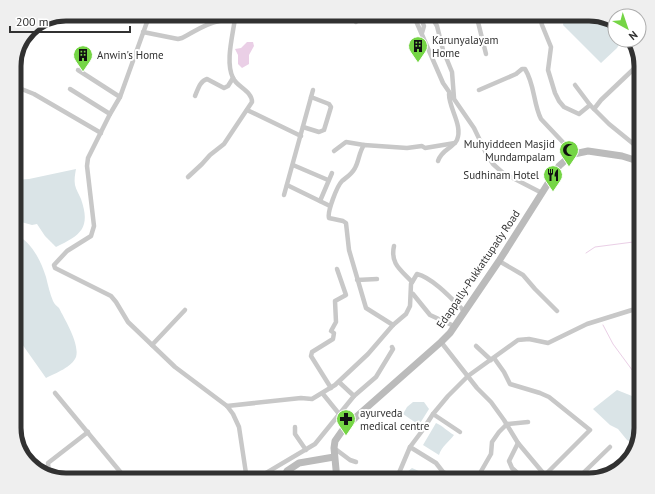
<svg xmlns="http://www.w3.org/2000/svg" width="655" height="494" font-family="'PT Sans',sans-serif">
<rect width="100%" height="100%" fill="#fff"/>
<g fill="#dae4e7">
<path d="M565 14H589L615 23V40H622L617 48 601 63 563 25Z"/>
<path d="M76 169C75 174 74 180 75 185 76 190 79 194 81 199 91 228 81 235 56 247L45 236 37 224 32 225 14 220V180L29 179Z"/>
<path d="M14 234C31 240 41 261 46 277 48 285 50 294 53 301 54 304 57 306 59 308 65 320 80 344 76 357 72 367 56 373 46 378L22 344 14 339Z"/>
<path d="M641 373V428L635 445 627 440 618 429 610 425 593 409 617 390 632 396 641 379Z"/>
<path d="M413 402H424L429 409 419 425 403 414 407 407Z"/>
<path d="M436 423C443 426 447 431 454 435 449 442 442 446 439 455L423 445Z"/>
<path d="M412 468 421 472 426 480H402L407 472Z"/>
</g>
<path fill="#eacfe6" d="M247 42H253L254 46 249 55V64L242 68 238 64V55L235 49 241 48Z"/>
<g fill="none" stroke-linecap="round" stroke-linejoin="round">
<g stroke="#eacfe6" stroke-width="1">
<path d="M586 253 595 247 641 241"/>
<path d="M603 325 613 344 641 382"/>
<path d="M641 393 632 402 641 411"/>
</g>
<g stroke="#c8c8c8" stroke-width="4.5">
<path d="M139 14 145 17 147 22 120 97 110 114 88 158 87 166 94 226 91 236 67 251 54 265 55 268 111 296 116 302 128 322 175 367 227 406 233 414 239 427 247 480"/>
<path d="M207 14 218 21"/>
<path d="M353 14 356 22"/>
<path d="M413 14 443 83 474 128 487 155 493 164 503 173 542 193"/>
<path d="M419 14 424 26 422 33"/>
<path d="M430 14 437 26 443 50 452 72 454 98"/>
<path d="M476 14 486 54"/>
<path d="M539 14 542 25 551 47 548 70 555 93 559 101 564 107 579 114 590 105 609 124 641 150"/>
<path d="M143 32 178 39 182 38C194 32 204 24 219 21 227 19 237 20 243 14"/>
<path d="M78 70 120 97"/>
<path d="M575 85 590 105"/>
<path d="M14 86 34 94 101 133"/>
<path d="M70 89 110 114"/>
<path d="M479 90 516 74 522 69H525C535 85 533 103 541 119L574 154"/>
<path d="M195 96C198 89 200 81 207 79L224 88 228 86 233 78"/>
<path d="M594 109 601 100 640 63"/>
<path d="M247 110 301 136"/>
<path d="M303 127 319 132 324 130 331 107 329 104 311 97"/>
<path d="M334 151 346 142 364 145"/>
<path d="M438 161C442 149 452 149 457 140 463 125 449 109 449 94"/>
<path d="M293 165 328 180"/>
<path d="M188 177 202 164 210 155 224 144 252 102C252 91 237 87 233 78 225 62 233 35 235 18"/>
<path d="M287 185 330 206"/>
<path d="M284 195 313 90"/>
<path d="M320 201 332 173"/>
<path d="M394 246C390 264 401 270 412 282"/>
<path d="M499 261 523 275 535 289 557 311"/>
<path d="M357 280 377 279"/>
<path d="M413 294 430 315 454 326"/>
<path d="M393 325 366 308 349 250 346 223 343 221 329 218C327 212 337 186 342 181 347 177 352 174 355 168 359 161 359 152 364 145L407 148 422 146 425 148 455 143"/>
<path d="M441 342 477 388 491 402 504 420 518 443 549 480"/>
<path d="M152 345 185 310"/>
<path d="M476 346 491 360"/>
<path d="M494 358 504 372 510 384 540 393 549 397 590 430 540 480"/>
<path d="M339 382 354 396"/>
<path d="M331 388 311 356 312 352 333 339 334 333 331 331 336 322 335 301 346 295 337 269"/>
<path d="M55 393 127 480"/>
<path d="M323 394 340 415"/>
<path d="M227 406 301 398 312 399 335 385 368 354 393 325 406 314 410 306 411 284 417 274C433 278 452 299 464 311"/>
<path d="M361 412 367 418"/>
<path d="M433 414 460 432"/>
<path d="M295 427V434L306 450"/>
<path d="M518 443 509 461 512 468 525 480"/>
<path d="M410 447 436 463 443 472 459 480"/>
<path d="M334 448 350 460 356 462"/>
<path d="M49 474 48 463 88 432"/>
<path d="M397 476 405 480"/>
<path d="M254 480 315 444 354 396 376 377 393 349 392 347"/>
<path d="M396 480 410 447 422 431 433 414 448 396 468 376 518 340 529 339 548 343 587 324 632 310H638L641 312"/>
<path d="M476 480 491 454 492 442 499 432 507 424 528 422"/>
<path d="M576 480 610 447"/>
</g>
<g stroke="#bbb" stroke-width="7">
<path d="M283 480 287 471 299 463 334 457"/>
<path d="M337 480 334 448 335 441 342 431 356 417 441 342 450 333 499 261 559 166 568 158 574 154 588 151 622 156 641 162"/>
</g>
</g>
<defs>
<g id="building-pin" transform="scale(1)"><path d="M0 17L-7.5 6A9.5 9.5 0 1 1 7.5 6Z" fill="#75d545" stroke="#fff"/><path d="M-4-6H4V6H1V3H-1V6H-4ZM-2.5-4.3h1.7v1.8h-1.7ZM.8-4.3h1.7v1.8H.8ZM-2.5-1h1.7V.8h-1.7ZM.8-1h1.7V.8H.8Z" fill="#111"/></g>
<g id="mosque-pin" transform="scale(1)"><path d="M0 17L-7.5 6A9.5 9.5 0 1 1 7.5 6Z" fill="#75d545" stroke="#fff"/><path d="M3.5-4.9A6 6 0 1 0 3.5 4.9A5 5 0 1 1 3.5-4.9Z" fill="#111"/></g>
<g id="restaurant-pin" transform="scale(1)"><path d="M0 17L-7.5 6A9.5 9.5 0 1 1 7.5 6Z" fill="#75d545" stroke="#fff"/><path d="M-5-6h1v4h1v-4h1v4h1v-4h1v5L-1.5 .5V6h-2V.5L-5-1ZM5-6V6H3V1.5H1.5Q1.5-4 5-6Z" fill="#111"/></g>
<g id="pharmacy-pin" transform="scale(1)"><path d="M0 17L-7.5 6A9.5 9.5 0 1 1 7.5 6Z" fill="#75d545" stroke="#fff"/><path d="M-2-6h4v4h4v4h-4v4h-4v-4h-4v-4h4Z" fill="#111"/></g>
</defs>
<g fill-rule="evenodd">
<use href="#building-pin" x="418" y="46"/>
<use href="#building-pin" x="83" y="55"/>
<use href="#mosque-pin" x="569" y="150"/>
<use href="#restaurant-pin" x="553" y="175"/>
<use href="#pharmacy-pin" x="346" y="419"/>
</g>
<g text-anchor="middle" stroke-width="4" stroke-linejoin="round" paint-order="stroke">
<g font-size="11" fill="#313131" stroke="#fff" text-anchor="start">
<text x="432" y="44">Karunyalayam<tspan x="432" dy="13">Home</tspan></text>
<text x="97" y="59">Anwin's Home</text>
<text x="555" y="148" text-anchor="end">Muhyiddeen Masjid<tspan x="555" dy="13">Mundampalam</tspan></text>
<text x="539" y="179" text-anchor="end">Sudhinam Hotel</text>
<text x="360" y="417">ayurveda<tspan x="360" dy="13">medical centre</tspan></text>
</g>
<g font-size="11" fill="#313131" stroke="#fff">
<text transform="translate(478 269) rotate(-56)" y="4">Edappally-Pukkattupady Road</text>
</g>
</g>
<path d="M0 0H655V494H0ZM66 21H589A45 45 0 0 1 634 66V428A45 45 0 0 1 589 473H66A45 45 0 0 1 21 428V66A45 45 0 0 1 66 21Z" fill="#efefef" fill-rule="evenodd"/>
<path fill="none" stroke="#313131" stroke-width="5" d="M66 21H589A45 45 0 0 1 634 66V428A45 45 0 0 1 589 473H66A45 45 0 0 1 21 428V66A45 45 0 0 1 66 21Z"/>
<g transform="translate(627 28) rotate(140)"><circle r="19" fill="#ffffff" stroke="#adadad"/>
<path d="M0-3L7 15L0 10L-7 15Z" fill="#75d545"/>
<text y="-6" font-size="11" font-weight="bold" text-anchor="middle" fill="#313131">N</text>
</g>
<path d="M10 26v6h120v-6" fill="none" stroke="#313131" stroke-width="2"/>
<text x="16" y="26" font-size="12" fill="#313131" stroke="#ffffff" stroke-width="3" paint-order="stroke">200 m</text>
</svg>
